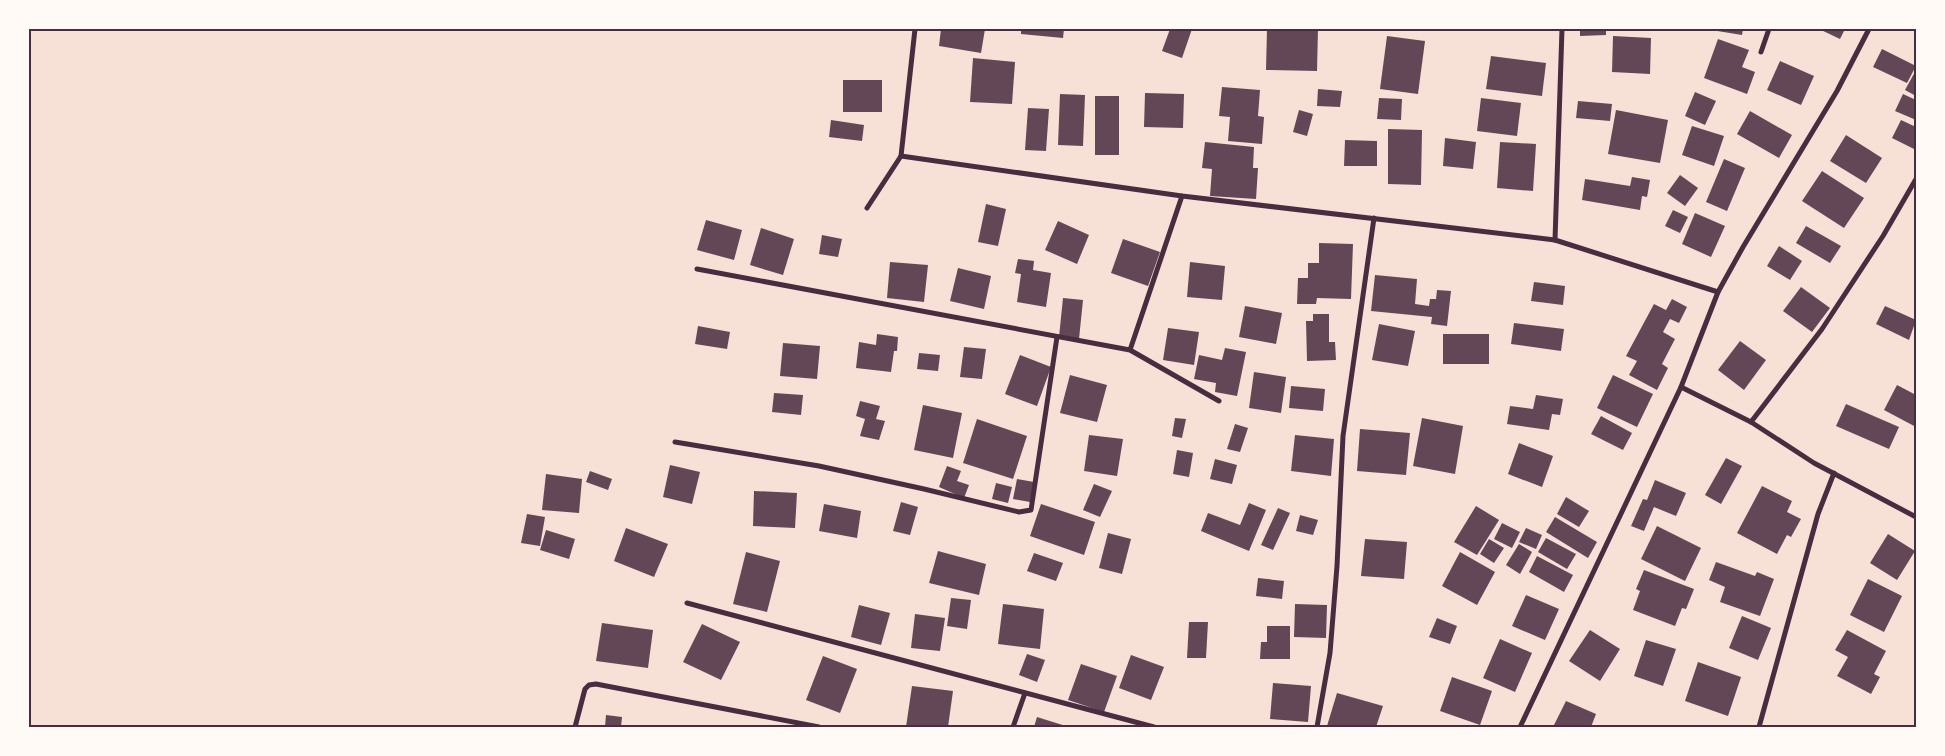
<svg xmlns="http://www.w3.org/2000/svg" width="1945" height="756" font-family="'Asap Condensed',sans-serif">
<rect width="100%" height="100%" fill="#f7e1d7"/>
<g fill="#644757">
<path d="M941 29H985L981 53 939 46Z"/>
<path d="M1021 29H1064L1063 38 1021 34Z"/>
<path d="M1170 29H1192L1182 58 1162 51Z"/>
<path d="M1267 29H1318L1317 71 1266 70Z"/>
<path d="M1580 29H1606V35L1580 36Z"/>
<path d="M1705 29H1743L1742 35Z"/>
<path d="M1819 29H1845L1840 39Z"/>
<path d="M1387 36 1425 41 1418 94 1380 89Z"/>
<path d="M1613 36 1651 38 1650 74 1612 72Z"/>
<path d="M1718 39 1749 50 1742 67 1755 72 1747 94 1704 78Z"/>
<path d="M1882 49 1916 66 1907 83 1873 67Z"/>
<path d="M1491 56 1546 63 1542 96 1486 89Z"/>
<path d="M973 58 1015 62 1012 104 970 102Z"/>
<path d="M1780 61 1814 76 1801 105 1767 90Z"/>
<path d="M1916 70V96L1905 90Z"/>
<rect x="843" y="80" width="39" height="32"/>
<path d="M1222 87 1260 90 1258 116 1264 117 1262 144 1228 141 1230 117 1219 116Z"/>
<path d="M1318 89 1342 91 1340 107 1317 106Z"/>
<path d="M1695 92 1716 101 1705 125 1685 116Z"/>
<path d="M1145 93 1184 94 1183 128 1144 127Z"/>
<path d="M1060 94 1085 95 1083 146 1058 145Z"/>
<path d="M1903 94 1916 100V120L1895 111Z"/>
<rect x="1095" y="96" width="24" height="59"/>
<path d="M1379 98 1402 99 1401 120 1377 119Z"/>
<path d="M1481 98 1521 103 1517 136 1477 131Z"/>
<path d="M1578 101 1612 104 1610 121 1576 118Z"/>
<path d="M1028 108 1049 109 1046 151 1025 150Z"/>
<path d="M1299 110 1313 114 1307 136 1293 132Z"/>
<path d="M1616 110 1668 120 1660 163 1608 154Z"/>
<path d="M1750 111 1792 135 1779 158 1737 134Z"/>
<path d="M831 120 864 125 862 141 829 137Z"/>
<path d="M1901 120 1916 127V150L1892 138Z"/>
<path d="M1692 126 1724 136 1714 166 1682 155Z"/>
<path d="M1388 129 1422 130 1421 185 1388 184Z"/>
<path d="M1846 135 1882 158 1866 183 1830 161Z"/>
<path d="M1445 138 1476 142 1473 169 1443 166Z"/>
<path d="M1345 140 1377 141V166H1344Z"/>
<path d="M1205 142 1254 147 1253 168H1258L1256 199 1210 196 1212 169 1202 168Z"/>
<path d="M1500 142 1536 144 1533 191 1497 188Z"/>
<path d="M1724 159 1745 168 1727 211 1706 202Z"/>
<path d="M1822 171 1864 198 1844 228 1802 201Z"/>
<path d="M1680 175 1698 188 1685 206 1667 193Z"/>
<path d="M1632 177 1650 180 1647 197 1642 196 1640 210 1582 200 1585 179 1630 186Z"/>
<path d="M986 204 1006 209 998 246 978 242Z"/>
<path d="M1673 210 1688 217 1680 233 1665 226Z"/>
<path d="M1695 213 1725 226 1711 257 1682 244Z"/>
<path d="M706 220 742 230 734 260 697 250Z"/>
<path d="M1058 221 1089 235 1077 264 1045 250Z"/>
<path d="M1806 226 1841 246 1830 263 1796 243Z"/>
<path d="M761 228 794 239 783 275 750 265Z"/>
<path d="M822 235 842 239 838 257 819 254Z"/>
<path d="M1123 239 1160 252 1148 286 1111 273Z"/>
<path d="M1319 243 1353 244 1351 299 1317 298 1316 304H1297L1298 278H1308V263H1319Z"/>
<path d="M1779 246 1802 261 1790 280 1767 266Z"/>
<path d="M1018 259 1034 261 1033 270 1051 273 1046 307 1017 302 1021 274 1015 273Z"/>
<path d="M890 262 928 265 924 302 887 298Z"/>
<path d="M1190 262 1225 266 1222 300 1187 297Z"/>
<path d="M958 268 991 276 984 309 950 301Z"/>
<path d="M1375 275 1417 279 1415 304 1429 306 1430 299H1436L1437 290 1451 291 1447 326 1431 324 1432 317 1371 311Z"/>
<path d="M1534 282 1565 286 1563 305 1531 301Z"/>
<path d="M1801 287 1830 308 1812 332 1783 311Z"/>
<path d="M1063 298 1083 300 1079 339 1059 337Z"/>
<path d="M1672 299 1687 307 1679 323 1670 319 1663 332 1675 339 1662 364 1668 368 1657 390 1629 375 1637 361 1626 356 1654 304 1666 310Z"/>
<path d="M1245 306 1282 313 1276 344 1239 337Z"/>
<path d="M1885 306 1916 320 1909 340 1876 324Z"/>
<path d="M1313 314H1329V342H1335L1336 360 1307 361 1306 321H1313Z"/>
<path d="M1514 323 1564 329 1561 351 1511 344Z"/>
<path d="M1379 324 1415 331 1408 366 1372 360Z"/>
<path d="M698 326 730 332 727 349 695 344Z"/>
<path d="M1168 328 1199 332 1194 365 1163 360Z"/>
<path d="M877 334 898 337 897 351H894L891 372 856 368 859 342 876 345Z"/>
<rect x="1443" y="334" width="46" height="30"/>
<path d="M1740 341 1766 360 1744 390 1718 370Z"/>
<path d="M783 343 820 346 817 379 780 376Z"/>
<path d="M964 347 986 349 982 379 960 377Z"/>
<path d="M1225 348 1246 352 1237 396 1215 392 1216 383 1194 379 1199 355 1222 360Z"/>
<path d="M919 353 940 355 938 371 917 369Z"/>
<path d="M1020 355 1051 367 1037 406 1005 394Z"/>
<path d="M1254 372 1286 377 1281 413 1249 408Z"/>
<path d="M1070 375 1107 385 1097 422 1060 413Z"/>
<path d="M1613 375 1653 394 1637 427 1597 408Z"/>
<path d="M1897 385 1916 395V427L1884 410Z"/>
<path d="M1291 386 1325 389 1323 411 1289 408Z"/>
<path d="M774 393 803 395 801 415 772 412Z"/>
<path d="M1536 395 1563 399 1560 415 1552 414 1549 430 1507 424 1510 406 1533 409Z"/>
<path d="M860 401 880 406 876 419 885 421 879 440 860 436 865 419 856 416Z"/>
<path d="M1846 404 1899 427 1889 449 1836 426Z"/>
<path d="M923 405 962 413 953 458 914 450Z"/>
<path d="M1601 416 1632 433 1623 450 1591 434Z"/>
<path d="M1175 418 1186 419 1182 438 1172 436Z"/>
<path d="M1422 418 1463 426 1455 474 1413 466Z"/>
<path d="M977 419 1027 436 1013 479 963 463Z"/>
<path d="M1235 424 1248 428 1240 452 1227 449Z"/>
<path d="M1360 429 1410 433 1406 475 1357 471Z"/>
<path d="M1089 435 1123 439 1117 476 1084 471Z"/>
<path d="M1295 435 1334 439 1331 476 1291 471Z"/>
<path d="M1519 443 1553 456 1542 487 1508 474Z"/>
<path d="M1177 450 1193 453 1189 477 1173 474Z"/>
<path d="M1726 458 1742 466 1721 504 1705 495Z"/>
<path d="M1215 459 1237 465 1232 484 1210 479Z"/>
<path d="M670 465 700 472 692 504 663 497Z"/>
<path d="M947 466 961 471 957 481 969 485 964 498 939 487Z"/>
<path d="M590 471 612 479 608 490 586 482Z"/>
<path d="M546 474 582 479 579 513 542 510Z"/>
<path d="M1017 479 1034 482 1030 502 1013 499Z"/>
<path d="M1655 480 1686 493 1676 516 1654 507 1644 531 1631 526 1643 499 1647 500Z"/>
<path d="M996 483 1012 487 1008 503 992 499Z"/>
<path d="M1094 484 1112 491 1100 517 1083 510Z"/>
<path d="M1762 486 1792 501 1787 512 1801 519 1791 537 1787 535 1777 554 1737 533Z"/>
<path d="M754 491 797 493 795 528 753 526Z"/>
<path d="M1566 497 1589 511 1579 527 1557 514Z"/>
<path d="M901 502 918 507 910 535 893 531Z"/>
<path d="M1249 503 1266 510 1249 551 1201 531 1208 513 1240 525Z"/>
<path d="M824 504 861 511 857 538 819 531Z"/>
<path d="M1041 504 1095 522 1084 555 1030 536Z"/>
<path d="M1476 506 1499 520 1477 555 1454 542Z"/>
<path d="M1278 508 1290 513 1273 550 1261 545Z"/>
<path d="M527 514 545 517 540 546 521 543Z"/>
<path d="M1300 515 1318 520 1313 535 1296 531Z"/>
<path d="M1555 517 1597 542 1588 558 1546 532Z"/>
<path d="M1502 523 1520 532 1512 548 1494 539Z"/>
<path d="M1657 526 1701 548 1685 581 1641 559Z"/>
<path d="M626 528 668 544 654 577 614 561Z"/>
<path d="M1526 528 1542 535 1536 549 1519 542Z"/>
<path d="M546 530 575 539 569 559 540 550Z"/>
<path d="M1108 533 1131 539 1122 574 1099 568Z"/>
<path d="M1888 534 1915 551 1897 580 1870 563Z"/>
<path d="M1546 538 1576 554 1567 569 1538 552Z"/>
<path d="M1365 539 1407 542 1404 579 1361 576Z"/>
<path d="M1489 539 1504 548 1494 563 1480 554Z"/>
<path d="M1519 544 1532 552 1520 574 1506 565Z"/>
<path d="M938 551 986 564 979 595 929 583Z"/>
<path d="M746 552 780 561 767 612 733 604Z"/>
<path d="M1460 552 1495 572 1477 605 1442 586Z"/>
<path d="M1034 553 1063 563 1056 581 1027 571Z"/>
<path d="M1537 556 1573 575 1564 592 1529 572Z"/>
<path d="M1716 562 1755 576 1757 572 1774 579 1760 616 1720 602 1725 587 1709 580Z"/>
<path d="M1644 570 1694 589 1686 609 1682 608 1675 626 1633 610 1640 591 1636 589Z"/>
<path d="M1258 578 1284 581 1282 599 1256 596Z"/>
<path d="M1868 579 1902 596 1884 632 1850 615Z"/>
<path d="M1526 595 1559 609 1545 640 1512 626Z"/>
<path d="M951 598 971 600 967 629 947 626Z"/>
<path d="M1003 604 1044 609 1040 649 998 644Z"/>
<path d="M1295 604 1327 605 1326 638 1294 637Z"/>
<path d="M859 605 890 613 881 645 851 637Z"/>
<path d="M915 614 945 618 940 651 911 648Z"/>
<path d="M1742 616 1771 628 1758 660 1729 648Z"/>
<path d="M1437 618 1457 626 1450 644 1429 637Z"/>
<path d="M1189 622H1208L1206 658H1187Z"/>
<path d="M602 623 653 630 648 668 596 661Z"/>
<path d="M702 624 740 642 721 680 683 662Z"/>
<path d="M1267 626H1290V659H1260L1261 642H1267Z"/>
<path d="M1590 630 1620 649 1600 681 1569 661Z"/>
<path d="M1847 630 1886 651 1874 674 1880 677 1871 694 1837 676 1848 657 1835 650Z"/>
<path d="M1500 639 1532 653 1515 692 1483 678Z"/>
<path d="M1646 640 1676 649 1663 686 1634 676Z"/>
<path d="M1027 654 1045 660 1037 682 1019 675Z"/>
<path d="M1131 655 1164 667 1151 700 1119 688Z"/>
<path d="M823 656 857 669 840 713 806 700Z"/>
<path d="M1698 662 1741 677 1728 716 1685 701Z"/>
<path d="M1081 664 1117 676 1104 712 1068 700Z"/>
<path d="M1452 677 1492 691 1480 725 1440 711Z"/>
<path d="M1273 683 1311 686 1308 722 1270 719Z"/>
<path d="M912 686 953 691 948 727H906Z"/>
<path d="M1337 693 1383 706 1376 727 1327 726Z"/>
<path d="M1566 701 1596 714 1591 727H1553Z"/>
<path d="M606 715 622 717 621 727H605Z"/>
<path d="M1037 717 1069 727H1034Z"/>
</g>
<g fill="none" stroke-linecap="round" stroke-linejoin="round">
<g stroke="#4a2c40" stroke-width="5">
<path d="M1761 52 1769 29"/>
<path d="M901 156 915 29"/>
<path d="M867 208 901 156 1182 196 1555 240 1718 292"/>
<path d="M1555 240 1562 29"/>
<path d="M697 269 1130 350 1219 401"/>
<path d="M1130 350 1182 196"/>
<path d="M1681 387 1751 422 1814 463 1916 517"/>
<path d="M1751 422 1822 329 1883 236 1916 179"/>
<path d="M675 442 819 466 924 489 1019 512 1031 510 1057 337"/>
<path d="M687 603 1154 727"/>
<path d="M575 727 585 689 589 685 596 684 819 727"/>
<path d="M1013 727 1025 693"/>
<path d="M1317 727 1330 653 1337 566 1343 436 1374 218"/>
<path d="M1520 727 1681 387 1718 292 1743 247 1837 91 1869 29"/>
<path d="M1759 727 1818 514 1834 473"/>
</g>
</g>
<rect width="1945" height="756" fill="none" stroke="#fffaf5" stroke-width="60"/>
<rect x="30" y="30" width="1885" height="696" fill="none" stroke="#4a2c40" stroke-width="2"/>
</svg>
